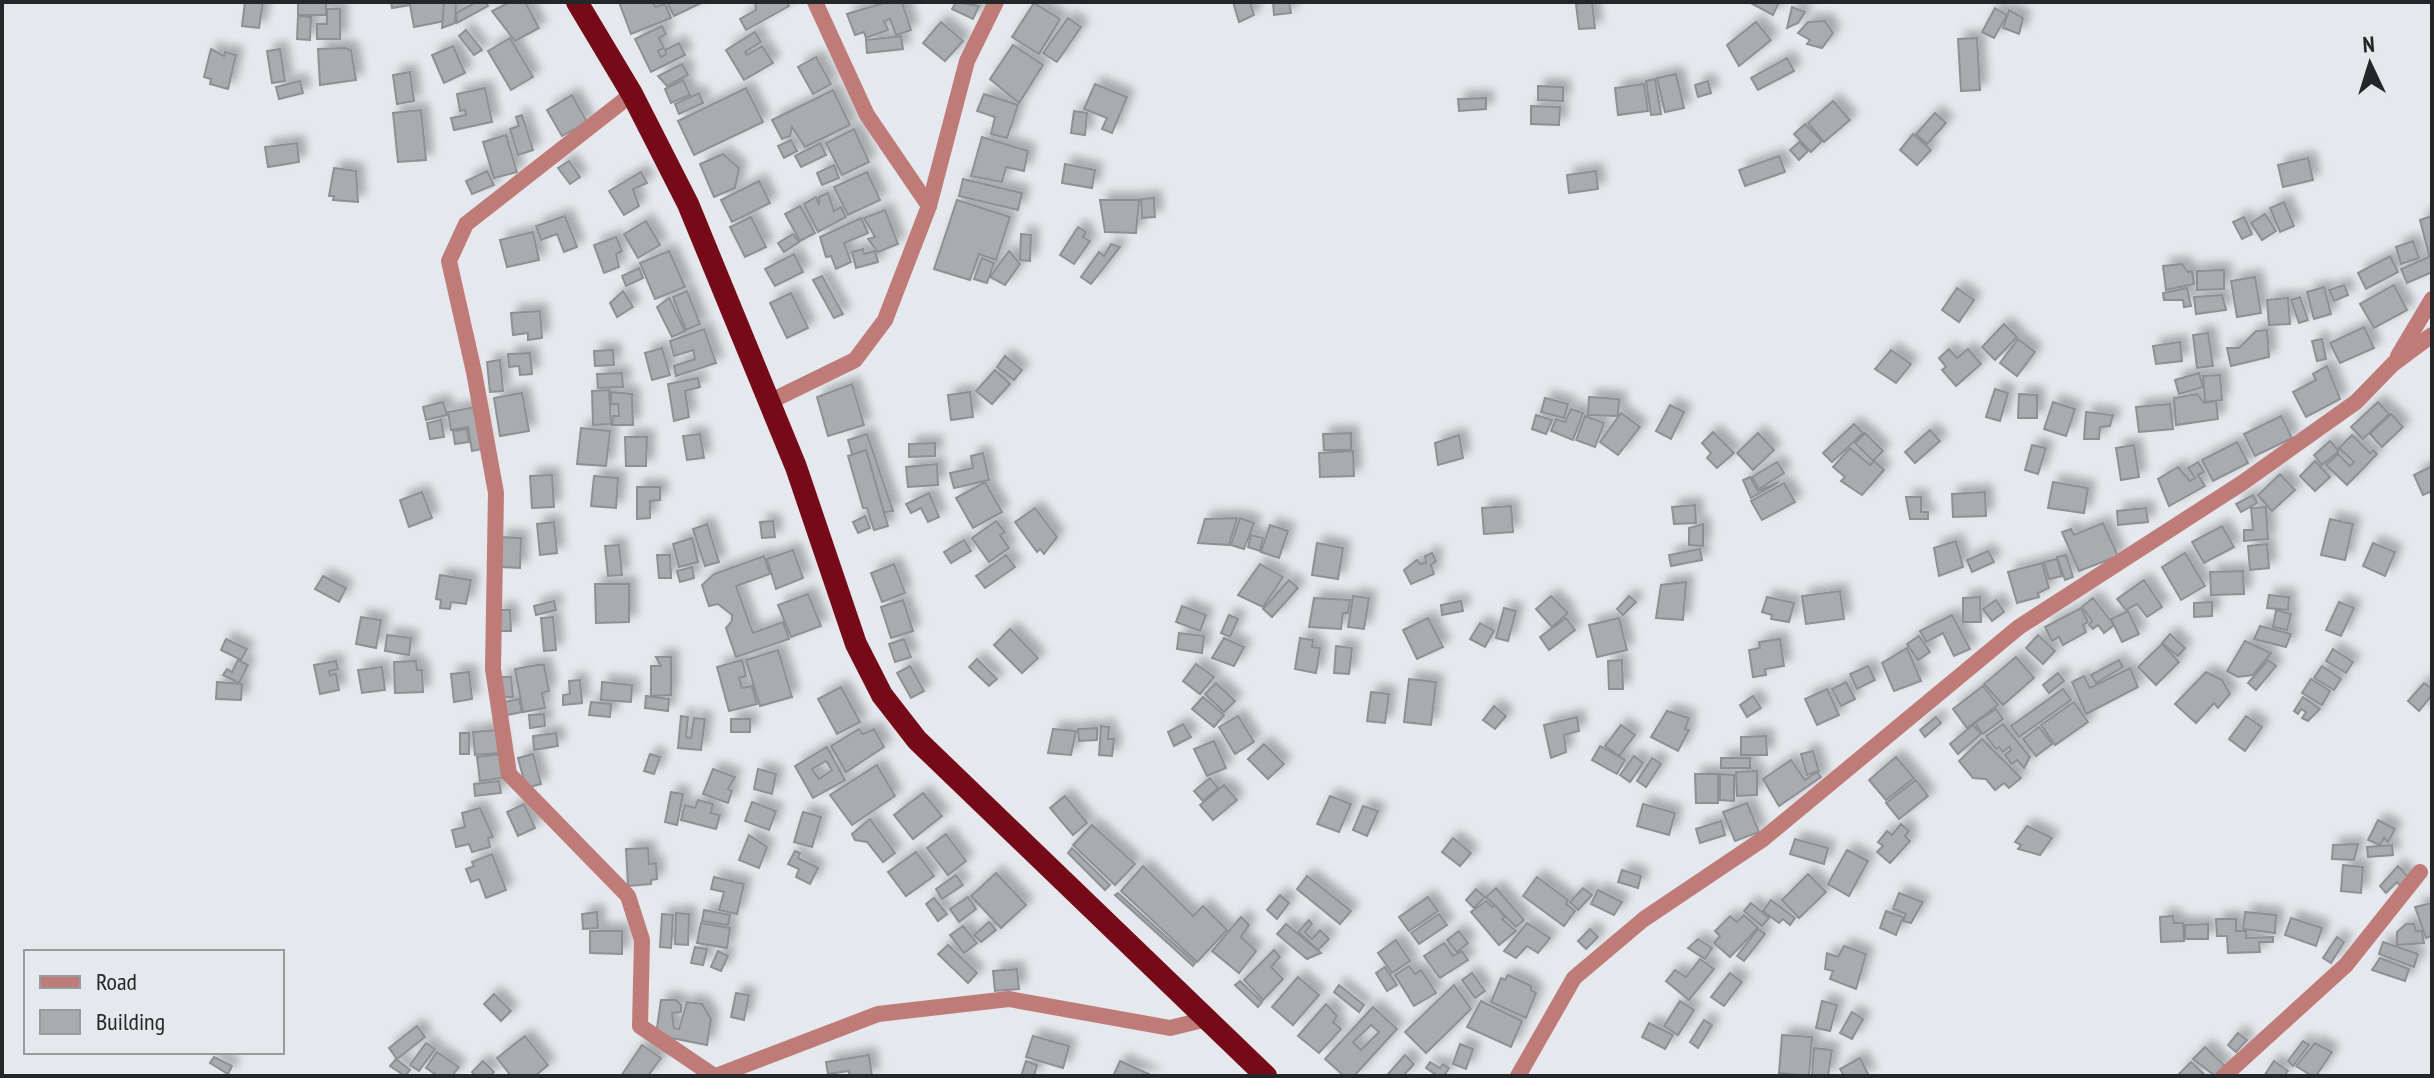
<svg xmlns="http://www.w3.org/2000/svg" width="2434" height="1078" font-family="'PT Sans Narrow',sans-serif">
<defs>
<filter id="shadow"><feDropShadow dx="7" dy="-7" stdDeviation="4" flood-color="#0004"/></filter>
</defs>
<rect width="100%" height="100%" fill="#e5e8ec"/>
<g fill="#a9abaf" stroke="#8e9094" stroke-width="2" fill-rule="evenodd" filter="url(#shadow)">
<path d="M245 2H263L259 28 242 26Z"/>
<rect x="298" y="2" width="28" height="13"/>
<path d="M391 2H447L450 20 414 27 410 5 392 8Z"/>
<path d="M444 2H456L455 23 442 28Z"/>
<path d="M476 2H485L488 6 457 23 456 13Z"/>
<path d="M510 2H525L539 28 515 41 492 11Z"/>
<path d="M619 2H653L655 7 665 4 671 18 631 34Z"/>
<path d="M667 2H701V3L674 16Z"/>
<path d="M755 2H786L789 6 746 30 740 19 756 10Z"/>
<path d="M887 2H902L911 30 896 35 890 19 884 21 888 30 866 38 864 32 855 35 847 14Z"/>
<path d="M956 2 979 6 973 19 952 9Z"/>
<path d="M1233 2H1250L1254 15 1239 22Z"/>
<path d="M1273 2H1289L1291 13 1274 15Z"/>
<path d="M1592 2 1595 28 1579 29 1576 4Z"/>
<path d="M1749 2H1779L1773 15Z"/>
<path d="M1034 3 1060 19 1039 54 1012 37Z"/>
<path d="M1792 7 1805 12 1798 23 1787 28Z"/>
<path d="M1995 8 2007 15 1994 38 1982 32Z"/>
<path d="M327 9H340V39H317V24H327Z"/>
<path d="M2009 10 2023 18 2019 34 2003 28Z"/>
<path d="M298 16 311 17 310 40 297 39Z"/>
<path d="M1068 18 1081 27 1057 62 1043 53Z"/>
<path d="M1825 21 1833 33 1822 48 1807 44 1810 40 1798 33 1808 22Z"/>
<path d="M941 22 963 41 945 61 923 43Z"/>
<path d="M1756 22 1771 40 1739 66 1727 45Z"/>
<path d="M662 26 666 34 659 38 664 48 658 51 661 57 666 54 665 50 679 43 685 55 651 72 635 39Z"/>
<path d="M466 30 482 50 474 55 459 36Z"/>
<path d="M755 32 761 42 745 52 747 55 762 46 773 63 744 80 726 50Z"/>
<path d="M901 36 903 49 867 53 866 40Z"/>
<path d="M510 38 533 77 511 90 488 51Z"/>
<path d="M1977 38 1980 90 1961 91 1958 39Z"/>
<path d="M1013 45 1043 65 1019 103 990 79Z"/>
<path d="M453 46 465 73 444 83 432 55Z"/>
<path d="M345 48 351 50 356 80 320 85 318 49Z"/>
<path d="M211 49 224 56 225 52 236 55 228 89 210 84 211 79 204 77Z"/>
<path d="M280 49 285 81 272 83 267 51Z"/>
<path d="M816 57 831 84 813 94 798 67Z"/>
<path d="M1787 58 1794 71 1758 90 1751 78Z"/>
<path d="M682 64 688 75 667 86 658 76Z"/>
<path d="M410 72 414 101 397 104 393 75Z"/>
<path d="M1676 74 1684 108 1665 112 1657 78Z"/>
<path d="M1655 79 1661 114 1651 115 1646 81Z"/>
<path d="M683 80 690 95 671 103 665 89Z"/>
<path d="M300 81 303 93 279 99 276 87Z"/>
<path d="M1708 81 1711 93 1698 97 1695 85Z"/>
<path d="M1095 84 1127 97 1112 133 1102 129 1107 118 1084 109Z"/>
<path d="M1644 84 1648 111 1618 115 1615 88Z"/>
<path d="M1538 86 1563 87V101L1538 100Z"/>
<path d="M485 88 492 122 454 130 451 118 466 115 465 110 460 111 457 94Z"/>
<path d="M746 88 763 122 694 155 678 121Z"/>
<path d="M833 90 850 125 805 147 792 127 790 136 782 139 772 120Z"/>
<path d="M699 93 703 103 679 114 675 104Z"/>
<path d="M984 94 1018 105 1007 138 991 134 995 117 977 111Z"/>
<path d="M572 95 587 122 562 136 547 110Z"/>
<path d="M1486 98V109L1459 111 1458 99Z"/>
<path d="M1833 101 1850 120 1824 142 1808 123Z"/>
<path d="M1531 106 1560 107 1559 125 1531 124Z"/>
<path d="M421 110 426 160 398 162 393 113Z"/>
<path d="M1074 111 1087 113 1085 135 1071 133Z"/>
<path d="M1935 113 1946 123 1927 144 1916 134Z"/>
<path d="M522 115 533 150 518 155 510 129 519 126 516 117Z"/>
<path d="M1805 124 1822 141 1811 152 1794 134Z"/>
<path d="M854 129 869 162 842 175 826 143Z"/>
<path d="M1913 134 1931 150 1917 165 1900 150Z"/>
<path d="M506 135 517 172 494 178 483 142Z"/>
<path d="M982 137 1028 151 1024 171 1006 167 1002 182 971 176Z"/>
<path d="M791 140 797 151 784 158 778 146Z"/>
<path d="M1799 142 1808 151 1799 160 1790 150Z"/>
<path d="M297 143 299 162 268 167 265 147Z"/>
<path d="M820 143 826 155 801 167 795 156Z"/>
<path d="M723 154 739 168 735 188 714 197 700 164Z"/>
<path d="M1779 156 1785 172 1745 186 1739 170Z"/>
<path d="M2308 158 2313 180 2283 187 2278 165Z"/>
<path d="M569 161 580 177 570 184 558 168Z"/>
<path d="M1065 164 1095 170 1092 188 1062 183Z"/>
<path d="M834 165 839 178 822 185 817 173Z"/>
<path d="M334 168 356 171 358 202 333 200 334 196H329Z"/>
<path d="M487 171 494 185 472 194 466 181Z"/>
<path d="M1596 171 1598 189 1569 193 1567 175Z"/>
<path d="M641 172 647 183 633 189 639 206 624 215 609 191Z"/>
<path d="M867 172 880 200 848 215 834 187Z"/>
<path d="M963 179 1022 193 1018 210 959 196Z"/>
<path d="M759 181 770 203 732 222 721 200Z"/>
<path d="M828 193 834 211 841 207 846 217 818 232 804 204 816 197 819 205V197Z"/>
<path d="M1154 198 1155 217 1142 218 1141 199Z"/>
<path d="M957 200 1010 217 996 260 979 254 970 280 934 269Z"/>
<path d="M1100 200H1139L1136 233 1105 232Z"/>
<path d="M2284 202 2294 226 2280 232 2270 208Z"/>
<path d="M800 206 815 233 800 241 785 214Z"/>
<path d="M885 210 898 244 878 252 868 239 875 237 864 218Z"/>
<path d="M2265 214 2276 231 2262 240 2251 223Z"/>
<path d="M565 216 577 247 564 252 557 234 541 240 536 226Z"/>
<path d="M2432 216V254L2429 255 2420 220Z"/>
<path d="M751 217 766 247 745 257 730 227Z"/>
<path d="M2244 217 2252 234 2242 239 2233 222Z"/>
<path d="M861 218 868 233 844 243 851 262 836 269 831 256 826 257 820 237Z"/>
<path d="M646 221 660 245 638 258 624 234Z"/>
<path d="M1078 227 1086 232 1083 237 1090 241 1074 264 1060 255Z"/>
<path d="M533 232 539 260 507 267 500 240Z"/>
<path d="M793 234 799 242 784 252 778 243Z"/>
<path d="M1021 234 1031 235 1030 261 1020 260Z"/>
<path d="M616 237 622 251 616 254 619 267 604 273 594 245Z"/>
<path d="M2413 241 2419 258 2401 264 2396 247Z"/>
<path d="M1111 244 1120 247 1091 284 1081 277 1099 252 1104 256Z"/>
<path d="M863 249 864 254 875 251 878 262 856 268 852 252Z"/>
<path d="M669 251 685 287 655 299 640 263Z"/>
<path d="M1009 251 1020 264 1005 285 990 277Z"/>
<path d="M794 254 803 272 775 286 765 269Z"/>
<path d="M2390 256 2398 272 2366 289 2358 273Z"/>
<path d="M2431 256 2432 272 2407 283 2401 269Z"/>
<path d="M982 258 994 263 987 283 974 279Z"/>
<path d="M2182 264 2188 272 2192 271 2194 284 2166 290 2163 266Z"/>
<path d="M639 268 643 278 626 286 622 276Z"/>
<path d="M2224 270V289L2197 290V271Z"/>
<path d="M822 276 843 314 834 318 813 280Z"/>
<path d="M2255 277 2261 313 2237 317 2231 281Z"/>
<path d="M2344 285 2348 295 2334 301 2329 290Z"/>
<path d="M2394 285 2407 310 2374 328 2360 304Z"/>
<path d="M2324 287 2331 314 2314 319 2307 292Z"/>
<path d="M1957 288 1974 300 1959 322 1942 310Z"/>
<path d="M2187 288 2191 306 2184 307 2183 300H2164L2163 293Z"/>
<path d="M623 291 633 307 617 317 610 303Z"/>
<path d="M687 291 700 324 686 330 673 297Z"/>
<path d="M791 293 808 328 787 338 770 303Z"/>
<path d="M2222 295 2226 310 2196 314 2194 297Z"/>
<path d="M2300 297 2308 320 2299 323 2291 300Z"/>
<path d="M669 298 685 331 672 337 657 307Z"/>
<path d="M2288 298 2290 324 2269 325 2267 300Z"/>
<path d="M540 311 542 338 528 340V333L513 335 511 313Z"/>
<path d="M2004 324 2017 337 1995 360 1982 347Z"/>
<path d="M2364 327 2374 348 2340 363 2330 343Z"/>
<path d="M704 329 716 363 676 376 674 366 695 359 693 350 674 356 670 341Z"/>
<path d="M2267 330 2269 357 2231 366 2227 348H2239L2256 331Z"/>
<path d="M2208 333 2213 366 2197 368 2193 335Z"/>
<path d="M2018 339 2035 352 2017 376 2000 363Z"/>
<path d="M2322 339 2326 359 2317 361 2312 341Z"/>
<path d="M2180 342 2182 361 2156 364 2153 346Z"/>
<path d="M662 348 670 375 652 380 645 353Z"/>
<path d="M1949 349 1957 358 1968 349 1981 364 1956 386 1942 370 1946 367 1939 358Z"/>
<path d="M613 350 614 365 595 366 594 351Z"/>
<path d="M1891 350 1911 364 1896 383 1875 369Z"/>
<path d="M530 353 532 374 520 375 519 366 509 367 508 354Z"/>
<path d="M1005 356 1022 370 1014 380 997 367Z"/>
<path d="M500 360 503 391 490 392 487 362Z"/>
<path d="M2327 366 2340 399 2306 417 2293 392 2316 380 2313 374Z"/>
<path d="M995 370 1010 384 992 404 976 391Z"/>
<path d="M622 373 623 387 598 388 597 374Z"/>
<path d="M2199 373 2203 387 2179 394 2175 380Z"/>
<path d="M2220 375 2222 400 2205 402 2203 376Z"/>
<path d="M698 378 700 387 685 391 689 417 674 421 668 384Z"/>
<path d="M852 384 864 425 828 436 817 397Z"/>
<path d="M1995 389 2008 393 2000 421 1986 417Z"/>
<path d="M609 390 611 424 593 425 592 391Z"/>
<path d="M611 392 632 394 633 425H612L613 416H619L618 404H611Z"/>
<path d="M970 392 973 417 951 420 948 395Z"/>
<path d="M522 393 529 431 500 436 494 398Z"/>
<path d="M2019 394 2037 395V418H2018Z"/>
<path d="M2197 394 2204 403 2216 401 2218 419 2176 425 2174 398Z"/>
<path d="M1589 397 1619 399 1618 416 1588 415Z"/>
<path d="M1545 398 1568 404 1564 418 1541 412Z"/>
<path d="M443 402 447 415 426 420 423 407Z"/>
<path d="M2053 402 2075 409 2066 436 2044 429Z"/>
<path d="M2378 402 2389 414 2363 439 2351 427Z"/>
<path d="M2170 404 2173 429 2139 432 2136 407Z"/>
<path d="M1670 405 1684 412 1671 439 1656 431Z"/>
<path d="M476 407 482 449 472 451 468 427 451 430 448 412Z"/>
<path d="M1571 409 1583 413 1573 440 1551 431 1556 419 1565 422Z"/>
<path d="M2086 412 2113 415 2110 426 2100 427 2099 439H2084Z"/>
<path d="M1621 413 1640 427 1618 455 1600 442Z"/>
<path d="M2391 414 2403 427 2382 447 2370 434Z"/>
<path d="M1536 415 1552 420 1546 434 1532 429Z"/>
<path d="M1585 416 1604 423 1595 447 1576 440Z"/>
<path d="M2281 416 2292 438 2255 456 2244 434Z"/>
<path d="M441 420 444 437 430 439 427 423Z"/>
<path d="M1854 424 1863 433 1832 462 1823 453Z"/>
<path d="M581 428 610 431 606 466 577 464Z"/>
<path d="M467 429 469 442 455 444 453 431Z"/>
<path d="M1930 430 1940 441 1915 463 1905 452Z"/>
<path d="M1713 432 1734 453 1717 468 1707 458 1711 453 1702 443Z"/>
<path d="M1351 433V450H1324L1323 434Z"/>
<path d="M1758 433 1774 450 1753 470 1737 453Z"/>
<path d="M1865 433 1883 451 1873 461 1855 443Z"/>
<path d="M700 434 704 458 687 460 683 436Z"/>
<path d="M867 434 893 511 873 514 867 493 863 491 848 440Z"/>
<path d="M1459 435 1463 458 1438 465 1435 443Z"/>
<path d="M2352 435 2370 453 2373 450 2377 454 2347 485 2326 465 2338 454 2350 466 2354 462 2339 448Z"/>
<path d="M625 437H647L646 466H626Z"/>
<path d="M2330 441 2339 451 2322 465 2314 455Z"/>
<path d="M2237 442 2248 463 2213 481 2202 460Z"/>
<path d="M935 443V456L909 457V444Z"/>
<path d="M2032 445 2046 448 2038 474 2025 470Z"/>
<path d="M2134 445 2139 477 2121 480 2116 448Z"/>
<path d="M1850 448 1870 465 1874 461 1884 470 1862 495 1841 481 1845 477 1833 467Z"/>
<path d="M866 450 888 526 874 530 867 508H863L848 456Z"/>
<path d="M1353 451 1354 476 1320 477 1319 453Z"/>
<path d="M983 453 989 480 954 488 950 473 973 468 971 456Z"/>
<path d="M2315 461 2330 477 2315 491 2300 476Z"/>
<path d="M1777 462 1784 473 1759 489 1752 477Z"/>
<path d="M2198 462 2204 472 2198 475 2205 486 2169 506 2158 479 2178 467 2190 481 2195 478 2188 468Z"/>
<path d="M937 464 938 485 908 487 906 467Z"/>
<path d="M2432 466V491L2423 495 2414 475Z"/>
<path d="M2280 474 2295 490 2272 511 2258 495Z"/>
<path d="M552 475 554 507 532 508 530 476Z"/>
<path d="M594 476 618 478 616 508 591 506Z"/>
<path d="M1750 477 1758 491 1779 482 1751 498 1743 480Z"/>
<path d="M985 482 1002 512 973 528 956 498Z"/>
<path d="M2053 482 2088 488 2084 513 2048 508Z"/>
<path d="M1784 483 1795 502 1762 520 1751 501Z"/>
<path d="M637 487H660V500L650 501V518L637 519Z"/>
<path d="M422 492 432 518 409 527 400 500Z"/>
<path d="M1985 492 1986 516 1953 517 1952 494Z"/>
<path d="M929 493 939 517 928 522 921 508 911 513 906 504Z"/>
<path d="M2253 495 2257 503 2241 512 2236 504Z"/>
<path d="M1906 497H1921V512H1928V519H1910Z"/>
<path d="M1695 505 1696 523 1674 524 1672 507Z"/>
<path d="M1511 506 1513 532 1484 534 1482 508Z"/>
<path d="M2266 507 2268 539 2244 541V530H2253L2251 508Z"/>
<path d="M1035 508 1057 537 1044 554 1040 549 1037 552 1015 522Z"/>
<path d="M2146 508 2148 522 2118 525 2117 511Z"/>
<path d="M865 516 870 528 858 533 853 522Z"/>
<path d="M1237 518 1229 545 1198 543 1205 519Z"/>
<path d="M1240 518 1254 523 1244 549 1231 545Z"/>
<path d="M2330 519 2353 524 2345 560 2321 555Z"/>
<path d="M773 521 775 537 762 538 760 522Z"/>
<path d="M996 521 1005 532 1000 535 1009 548 989 562 972 538Z"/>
<path d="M554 522 557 553 540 555 537 524Z"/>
<path d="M2103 523 2118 556 2079 571 2062 532 2071 529 2074 535Z"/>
<path d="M707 524 719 562 705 566 693 529Z"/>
<path d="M1703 524V546L1689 545V528Z"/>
<path d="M1270 525 1288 531 1279 558 1261 552Z"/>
<path d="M2222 526 2234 547 2204 563 2192 542Z"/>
<path d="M1251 535 1263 538 1260 551 1248 547Z"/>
<path d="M500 537 521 538 520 568 500 567Z"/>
<path d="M692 538 698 562 679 567 673 544Z"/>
<path d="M964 540 971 551 951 563 944 552Z"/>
<path d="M1956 541 1963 567 1939 576 1934 548Z"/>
<path d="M1317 543 1343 548 1338 579 1312 575Z"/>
<path d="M2373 543 2395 552 2385 576 2363 566Z"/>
<path d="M2267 544 2269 568 2250 570 2248 546Z"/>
<path d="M619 545 622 575 608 576 605 546Z"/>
<path d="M1700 549 1702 560 1671 566 1669 555Z"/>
<path d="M793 550 803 578 776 589 767 559Z"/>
<path d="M1988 551 1994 562 1972 572 1967 560Z"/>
<path d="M1432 553 1436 561 1431 565 1434 574 1411 584 1404 570 1417 560 1420 564 1426 563 1425 556Z"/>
<path d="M2185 553 2205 586 2181 600 2162 567Z"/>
<path d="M657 555H670L671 578H659Z"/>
<path d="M1006 555 1015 567 985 588 976 576Z"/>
<path d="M2066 555 2073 577 2065 580 2057 557Z"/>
<path d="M764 556 770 574 736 586 753 633 783 622 789 639 736 657 726 628 732 621V615L718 604 709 606 702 585 714 574Z"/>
<path d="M2057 559 2062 576 2049 579 2044 562Z"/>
<path d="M2042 563 2049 588 2038 593 2039 597 2017 603 2008 572Z"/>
<path d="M894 564 905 593 882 602 871 573Z"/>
<path d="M1260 564 1283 577 1263 607 1238 595Z"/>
<path d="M692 567 694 578 680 582 677 571Z"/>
<path d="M2243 571 2244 594 2211 595 2210 572Z"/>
<path d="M440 575 471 580 466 604 451 602 450 609 440 608 441 600 436 599Z"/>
<path d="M323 576 346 588 339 602 315 589Z"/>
<path d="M1289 580 1298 588 1272 617 1263 609Z"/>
<path d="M2144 580 2162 607 2147 617 2137 604 2126 610 2117 599Z"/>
<path d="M1686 582 1683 620 1656 618 1661 585Z"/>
<path d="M595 584H629V622L596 623Z"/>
<path d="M1840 591 1844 619 1806 624 1802 596Z"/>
<path d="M808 594 821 626 791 637 778 605Z"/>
<path d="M2269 595 2289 597 2288 610 2267 608Z"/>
<path d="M1353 596 1369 598 1364 629 1348 627Z"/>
<path d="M1551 596 1568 613 1552 627 1536 609Z"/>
<path d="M1629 596 1636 602 1623 615 1617 609Z"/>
<path d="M1767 597 1794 603 1789 622 1771 619 1772 615 1762 612Z"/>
<path d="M1980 597 1981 622H1963V598Z"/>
<path d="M1314 598 1350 600 1348 613H1343L1341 629 1309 627Z"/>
<path d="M2093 598 2114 625 2104 633 2098 625 2093 629 2089 625 2092 621 2082 607Z"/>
<path d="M903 600 913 631 891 638 881 607Z"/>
<path d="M1996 600 2004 612 1992 621 1983 609Z"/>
<path d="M554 601 556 610 536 615 534 606Z"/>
<path d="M1461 601 1463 611 1442 615 1441 605Z"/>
<path d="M2212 602V616L2194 617V603Z"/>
<path d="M2339 602 2354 608 2341 636 2326 630Z"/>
<path d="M1182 606 1206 615 1200 631 1176 622Z"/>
<path d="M1504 608 1516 611 1508 641 1496 638Z"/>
<path d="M2081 608 2088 622 2083 625 2086 632 2063 645 2059 637 2052 641 2045 627Z"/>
<path d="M498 610H510L511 631H498Z"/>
<path d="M2276 610 2291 614 2287 630 2273 627Z"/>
<path d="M2128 611 2139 634 2122 642 2111 619Z"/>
<path d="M1229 615 1238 619 1230 637 1221 633Z"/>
<path d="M1952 615 1970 649 1954 656 1943 633 1926 642 1920 631Z"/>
<path d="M361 617 381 620 376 648 356 644Z"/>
<path d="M553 617 556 650 544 651 541 618Z"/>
<path d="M1428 618 1443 647 1417 659 1403 630Z"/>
<path d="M1566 618 1575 630 1549 650 1540 637Z"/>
<path d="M1619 618 1627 650 1597 657 1589 625Z"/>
<path d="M1480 623 1494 631 1485 647 1470 639Z"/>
<path d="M2260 626 2291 634 2286 647 2254 639Z"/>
<path d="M1010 629 1038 658 1022 673 994 645Z"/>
<path d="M1179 633 1204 636 1202 653 1177 649Z"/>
<path d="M2170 634 2185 648 2178 656 2162 643Z"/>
<path d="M387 635 411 638 409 655 385 651Z"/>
<path d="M2038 635 2055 651 2043 664 2026 648Z"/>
<path d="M1919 636 1930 652 1918 660 1907 644Z"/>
<path d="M1224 638 1244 647 1234 666 1212 658Z"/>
<path d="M1300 638 1313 640 1312 647 1320 648 1316 673 1295 669Z"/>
<path d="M226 639 247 649 241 660 221 650Z"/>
<path d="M904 639 911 657 895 662 889 644Z"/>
<path d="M1780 639 1784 666 1765 669 1766 675 1753 677 1749 650 1760 648 1759 642Z"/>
<path d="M2245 641 2271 653 2253 675 2238 677 2227 671Z"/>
<path d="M2162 644 2179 662 2156 685 2138 667Z"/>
<path d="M1336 646 1352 648 1349 674 1334 673Z"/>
<path d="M1907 648 1921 681 1894 691 1882 663Z"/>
<path d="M2333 649 2353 662 2346 673 2326 661Z"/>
<path d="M778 650 792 697 760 706 746 660Z"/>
<path d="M656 657H671V695L651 696V666H661Z"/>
<path d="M2016 657 2034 678 2003 705 1984 684Z"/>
<path d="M977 659 997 679 989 686 969 667Z"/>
<path d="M238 660 248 665 239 683 223 675 227 669 232 672Z"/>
<path d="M742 660 746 676 739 678 742 688 752 686 757 704 729 711 717 667Z"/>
<path d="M1622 660 1623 689H1609L1608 661Z"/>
<path d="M2119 660 2123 667 2096 683 2091 675Z"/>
<path d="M2268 660 2276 666 2256 690 2248 683Z"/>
<path d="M336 661 338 669 329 671 330 675 336 674 339 690 320 694 314 665Z"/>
<path d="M416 661 417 670H422L423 692 395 693 394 662Z"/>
<path d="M1196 664 1214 677 1200 694 1183 681Z"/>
<path d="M537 665H544L549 691 542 693 545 708 523 712 515 669Z"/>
<path d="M910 666 924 691 911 698 897 673Z"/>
<path d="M1868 666 1875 680 1857 689 1850 674Z"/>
<path d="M2322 666 2341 679 2334 690 2314 678Z"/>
<path d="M382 667 385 690 362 693 358 670Z"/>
<path d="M2130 668 2138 687 2086 714 2072 682 2084 676 2090 688Z"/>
<path d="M469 672 472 699 454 702 451 674Z"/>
<path d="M2206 672 2222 680 2230 694 2218 708 2214 703 2196 723 2175 704Z"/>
<path d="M2058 673 2064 681 2049 693 2043 685Z"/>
<path d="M501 677H511L513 697H502Z"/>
<path d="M1409 679 1436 682 1431 725 1404 722Z"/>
<path d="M2311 679 2330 691 2322 705 2302 693Z"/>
<path d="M580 680 582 703 563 705V695L570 694 569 681Z"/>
<path d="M217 682 242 684 241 700 216 699Z"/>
<path d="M602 682 632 685 631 702 601 700Z"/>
<path d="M1846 682 1855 699 1841 706 1832 689Z"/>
<path d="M1216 683 1235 701 1224 712 1205 694Z"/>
<path d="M2424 683 2432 689V695L2419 711 2408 701Z"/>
<path d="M1983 686 1998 705 1967 728 1953 709Z"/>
<path d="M841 687 860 722 837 734 818 699Z"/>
<path d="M1827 689 1839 715 1817 725 1805 699Z"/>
<path d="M2063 689 2071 700 2019 737 2011 726Z"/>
<path d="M1371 692 1389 694 1385 723 1367 721Z"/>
<path d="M646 696 669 699 668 711 645 708Z"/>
<path d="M1753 696 1761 708 1747 717 1740 705Z"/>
<path d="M1203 697 1224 715 1214 727 1192 709Z"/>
<path d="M2303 697 2320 709 2308 721 2302 718 2306 712 2301 709 2298 714 2294 711Z"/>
<path d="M519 699 522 712 502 716 500 703Z"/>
<path d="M591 702 611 704 610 717 589 715Z"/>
<path d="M2074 702 2088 722 2055 745 2041 725Z"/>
<path d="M1494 706 1506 716 1495 729 1483 720Z"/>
<path d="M1996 709 2003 719 1983 734 1975 723Z"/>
<path d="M1667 711 1689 718 1685 729 1689 730 1678 751 1651 737Z"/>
<path d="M544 714 545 726 530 728 529 715Z"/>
<path d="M681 716 688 717 686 737 691 738 694 718 705 719 701 750 678 748Z"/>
<path d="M1238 716 1254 742 1235 754 1219 727Z"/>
<path d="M2246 716 2262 727 2245 751 2229 739Z"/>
<path d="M1577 717 1579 731 1564 735 1566 752 1551 758 1544 725Z"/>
<path d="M1936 717 1941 723 1925 737 1920 730Z"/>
<rect x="731" y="719" width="19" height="13"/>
<path d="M1183 724 1191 737 1174 746 1168 732Z"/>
<path d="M2003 724 2030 757 2024 768 2017 760 2012 764 2005 755 2011 750 2009 747 2003 752 1999 747 1996 749 1986 736Z"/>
<path d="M1621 725 1635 735 1619 756 1605 746Z"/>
<path d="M1973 725 1981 734 1958 754 1950 744Z"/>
<path d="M1101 726 1109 727 1108 739H1114L1112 756 1099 755Z"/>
<path d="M2039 727 2052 744 2036 756 2023 739Z"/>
<path d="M1097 728V740L1079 741 1078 729Z"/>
<path d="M859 729 863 734 874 729 884 747 846 772 831 746Z"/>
<path d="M1053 729 1076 731 1071 755 1048 753Z"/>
<path d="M497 730 499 753 475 755 473 732Z"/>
<rect x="460" y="733" width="9" height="21"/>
<path d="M556 733 558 746 534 750 533 736Z"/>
<path d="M1766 736 1767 755H1741V737Z"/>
<path d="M1982 739 2021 778 2009 788 2004 783 1995 790 1986 779 1973 778 1959 761Z"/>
<path d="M1214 741 1226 768 1207 776 1194 749Z"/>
<path d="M1264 744 1284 764 1268 779 1248 759Z"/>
<path d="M1600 746 1625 760 1617 774 1592 760Z"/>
<path d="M827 747 845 780 813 798 795 766ZM826 761 832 770 819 779 812 769Z"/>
<path d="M1813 751 1819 771 1807 775 1801 754Z"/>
<path d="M500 754 502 778 480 781 477 757Z"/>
<path d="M533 754 541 784 526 788 518 758Z"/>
<path d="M650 754 660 757 654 774 644 771Z"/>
<path d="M1634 756 1643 763 1630 782 1620 775Z"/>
<path d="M1896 757 1914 778 1886 800 1869 780Z"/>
<path d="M1652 758 1661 764 1646 787 1637 781Z"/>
<rect x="1721" y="758" width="29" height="10"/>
<path d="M1791 760 1805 780 1817 772 1821 777 1779 806 1763 779Z"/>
<path d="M877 765 895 796 852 825 830 795Z"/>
<path d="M713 769 735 777 728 789 732 791 728 803 703 794Z"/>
<path d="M758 769 776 774 772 794 754 789Z"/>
<path d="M1757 771V795L1737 796 1736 772Z"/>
<path d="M1695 774H1718V803H1696Z"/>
<path d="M1720 774 1734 775V801L1720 800Z"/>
<path d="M1210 778 1218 788 1203 801 1194 791Z"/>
<path d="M1916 780 1928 796 1899 819 1886 803Z"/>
<path d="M499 781 501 793 475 796 474 784Z"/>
<path d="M1224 785 1237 800 1213 820 1200 805Z"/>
<path d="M671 792 683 794 677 825 665 822Z"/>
<path d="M923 793 942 816 913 839 894 815Z"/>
<path d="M1065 796 1087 823 1073 835 1050 808Z"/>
<path d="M1330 796 1351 804 1339 832 1317 824Z"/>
<path d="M698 800 713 804 711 813 720 815 716 829 681 820 685 805 695 808Z"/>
<path d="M752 802 776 811 769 830 745 821Z"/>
<path d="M1747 803 1759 832 1735 841 1723 812Z"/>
<path d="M524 804 535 828 518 836 507 812Z"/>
<path d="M1643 804 1675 813 1669 835 1637 826Z"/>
<path d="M1363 806 1378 811 1367 836 1353 830Z"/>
<path d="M480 808 493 837 488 838 490 847 472 852 469 844 456 847 452 830 465 827 462 813Z"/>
<path d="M803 812 821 817 812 847 794 842Z"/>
<path d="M870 819 895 853 883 862 867 842 855 840 852 834Z"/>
<path d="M2378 820 2395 829 2388 842 2384 838 2380 845 2368 840Z"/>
<path d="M1721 821 1725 835 1700 843 1696 829Z"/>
<path d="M1901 824 1909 831 1905 836 1910 841 1890 863 1877 852 1883 846 1878 842 1887 831 1892 835Z"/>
<path d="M1092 825 1135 864 1115 885 1073 845Z"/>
<path d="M2027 826 2052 838 2040 855 2018 849 2021 845 2015 842Z"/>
<path d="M946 834 966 861 948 875 927 848Z"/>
<path d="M749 835 767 847 759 868 739 860Z"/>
<path d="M1453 838 1471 853 1460 866 1442 852Z"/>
<path d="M1795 839 1828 848 1824 864 1790 854Z"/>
<path d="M2358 844 2354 860 2332 859 2333 845Z"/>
<path d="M2392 845 2393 855 2368 857 2367 847Z"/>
<path d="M648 848 649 864 656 863 657 879 651 880V884L628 886 626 849Z"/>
<path d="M1072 848 1110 885 1105 890 1068 853Z"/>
<path d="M1847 850 1868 861 1849 896 1828 884Z"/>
<path d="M795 851 800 853 798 858 818 868 810 884 796 877 799 869 788 864Z"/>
<path d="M916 852 934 876 906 896 888 872Z"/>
<path d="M492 854 506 890 486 898 479 879 471 882 466 869 474 866 472 862Z"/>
<path d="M2343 865 2363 867 2361 893 2341 891Z"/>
<path d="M1143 866 1193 916 1203 906 1227 930 1197 962 1121 891Z"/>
<path d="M2398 866 2411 880 2403 889 2397 882 2386 893 2380 886Z"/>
<path d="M1622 870 1641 876 1638 888 1618 882Z"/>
<path d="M996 873 1026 905 1001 928 971 896Z"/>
<path d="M1808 874 1826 892 1799 918 1782 900Z"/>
<path d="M956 875 963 885 942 899 936 889Z"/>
<path d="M1307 876 1351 911 1340 924 1297 889Z"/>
<path d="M714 877 744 884 737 914 719 910 724 892 711 889Z"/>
<path d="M1537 877 1568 900 1566 904 1575 911 1564 926 1523 896Z"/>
<path d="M1496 888 1524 920 1516 927 1486 897Z"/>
<path d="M1583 888 1592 895 1578 910 1570 902Z"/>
<path d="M1476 889 1485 897 1474 908 1466 900Z"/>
<path d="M1598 890 1622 902 1614 915 1591 904Z"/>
<path d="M1118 893 1195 963 1193 966 1115 895Z"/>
<path d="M1899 893 1923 902 1911 923 1903 921 1906 914 1893 909Z"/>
<path d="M1280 895 1289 903 1277 919 1267 910Z"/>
<path d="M968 897 976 909 959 922 950 909Z"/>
<path d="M1428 897 1438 911 1409 931 1399 917Z"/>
<path d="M934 898 947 914 938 921 926 904Z"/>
<path d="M1771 900 1795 918 1790 925 1783 919 1779 923 1763 911Z"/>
<path d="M1486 901 1492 907 1495 905 1505 917 1502 919 1516 931 1499 945 1471 912Z"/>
<path d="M1751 903 1769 918 1762 926 1744 911Z"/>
<path d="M2432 903V936L2426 938 2415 907Z"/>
<path d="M704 910 730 915 728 925 702 921Z"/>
<path d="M1886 911 1903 917 1896 935 1880 928Z"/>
<path d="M597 912 598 928 583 929 582 914Z"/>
<path d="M2245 912 2276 915 2275 933 2243 929Z"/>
<path d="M676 913 689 914 688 945 675 944Z"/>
<path d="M662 914 673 915 671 948 660 947Z"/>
<path d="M1439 914 1447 925 1419 944 1411 933Z"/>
<path d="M1744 915 1758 928 1730 957 1714 943 1720 936 1715 931 1730 916 1737 922Z"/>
<path d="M2173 916 2174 923H2183L2184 941 2161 942 2160 917Z"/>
<path d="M1241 917 1249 925 1241 937 1256 951 1239 973 1212 951Z"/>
<path d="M2291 918 2322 928 2316 946 2285 935Z"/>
<path d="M2216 919H2236V931H2246V938L2273 937V942H2259L2260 952 2228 953 2227 936H2217Z"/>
<path d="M1309 920 1312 924 1305 932 1312 939 1320 930 1329 939 1318 950 1298 932Z"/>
<path d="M989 922 996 930 981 942 974 935Z"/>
<path d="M701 923 730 928 727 948 697 943Z"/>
<path d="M1527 923 1550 938 1538 953 1527 946 1516 958 1504 951Z"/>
<path d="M1286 924 1321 953 1307 959 1277 934Z"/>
<path d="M2208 924V939H2185V925Z"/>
<path d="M2406 924H2414L2416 931H2422L2424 943 2397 945V932Z"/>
<path d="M963 926 977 943 964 953 950 935Z"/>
<path d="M1590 929 1598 937 1586 949 1578 941Z"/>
<path d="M1758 929 1765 934 1744 961 1737 956Z"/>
<path d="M590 931H622V954L590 953Z"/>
<path d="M1459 931 1468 943 1457 952 1447 940Z"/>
<path d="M2337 937 2344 942 2331 963 2323 958Z"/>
<path d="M1698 939 1712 948 1705 959 1688 948Z"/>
<path d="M1396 940 1410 961 1392 973 1378 953Z"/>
<path d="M2383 942 2418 954 2414 967 2379 954Z"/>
<path d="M1444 943 1453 956 1462 951 1468 960 1440 978 1424 956Z"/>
<path d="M948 945 977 973 968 983 938 954Z"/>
<path d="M1844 946 1866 954 1856 989 1830 979 1833 971 1825 969 1827 953 1838 957Z"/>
<path d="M695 947 707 949 703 965 691 963Z"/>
<path d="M1274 950 1280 957 1271 967 1283 979 1263 1000 1244 980Z"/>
<path d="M718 951 728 956 721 971 711 967Z"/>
<path d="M2380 958 2409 969 2405 981 2372 970Z"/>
<path d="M1700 959 1714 969 1689 1000 1666 981 1675 970 1686 977Z"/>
<path d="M1409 966 1415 974 1421 970 1436 993 1414 1006 1395 975Z"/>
<path d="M1385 967 1397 985 1387 991 1376 973Z"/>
<path d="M1017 969 1019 989 995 991 993 971Z"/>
<path d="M1472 973 1485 991 1475 998 1462 980Z"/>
<path d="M1730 973 1742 982 1724 1006 1711 997Z"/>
<path d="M1508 975 1531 986V990L1536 993 1526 1018 1491 1002 1501 978 1505 980Z"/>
<path d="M1298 977 1319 995 1293 1025 1272 1007Z"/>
<path d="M1240 981 1262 1002 1258 1007 1235 985Z"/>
<path d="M1339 985 1364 1005 1359 1012 1334 992Z"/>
<path d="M1454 985 1471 1009 1426 1053 1405 1032Z"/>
<path d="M736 993 749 995 744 1020 731 1017Z"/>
<path d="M494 994 511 1011 501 1021 484 1004Z"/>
<path d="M661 1000H676L681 1005V1012L672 1013 674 1028 679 1029 687 1002 702 1004 711 1019 707 1045 656 1035Z"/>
<path d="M1481 1001 1522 1021 1511 1047 1467 1027Z"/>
<path d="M1680 1001 1694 1010 1678 1035 1664 1026Z"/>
<path d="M1822 1001 1837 1005 1830 1031 1816 1028Z"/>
<path d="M1326 1004 1337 1016 1333 1022 1341 1029 1319 1053 1298 1036Z"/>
<path d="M1373 1007 1397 1029 1354 1076H1344L1325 1059ZM1371 1025 1379 1032 1361 1050 1353 1042Z"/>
<path d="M1852 1012 1863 1019 1852 1039 1840 1033Z"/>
<path d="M1704 1020 1712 1025 1698 1048 1690 1042Z"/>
<path d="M1649 1023 1673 1035 1665 1049 1642 1037Z"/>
<path d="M417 1026 425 1037 397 1059 389 1048Z"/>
<path d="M2238 1033 2247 1040 2236 1052 2228 1045Z"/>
<path d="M1782 1035 1812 1037 1809 1076 1779 1073Z"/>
<path d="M525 1036 548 1065 535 1076H511L497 1058Z"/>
<path d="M1033 1036 1069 1046 1063 1068 1026 1057Z"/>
<path d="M2303 1041 2309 1045 2293 1066 2288 1061Z"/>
<path d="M426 1043 435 1049 419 1071 410 1065Z"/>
<path d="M2315 1043 2332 1052 2316 1076H2312L2296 1066Z"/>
<path d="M1460 1044 1473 1049 1466 1069 1453 1064Z"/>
<path d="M642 1045 661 1058 648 1076H621Z"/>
<path d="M2205 1047 2225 1066 2215 1076 2193 1059Z"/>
<path d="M1814 1048 1832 1050 1828 1076 1812 1075Z"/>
<path d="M437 1052 459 1067 452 1076H438L426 1068Z"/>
<path d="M869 1055 872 1076H849V1071L828 1074 826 1062Z"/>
<path d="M1405 1055 1414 1064 1403 1076H1391L1388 1074Z"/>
<path d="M214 1057 232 1066 228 1074 210 1063Z"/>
<path d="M1860 1058 1869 1076H1844L1840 1069Z"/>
<path d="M396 1059 410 1070 405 1076 390 1066Z"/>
<path d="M483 1061 494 1072 490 1076H476L472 1072Z"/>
<path d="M1026 1061 1037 1065 1034 1076H1021Z"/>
<path d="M1120 1061 1153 1076H1113Z"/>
<path d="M2274 1061 2288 1071 2284 1076H2264Z"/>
<path d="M1430 1062 1440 1068 1443 1064 1449 1068 1444 1076H1438L1426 1068Z"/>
<path d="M2191 1062 2206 1076H2182L2179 1074Z"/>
</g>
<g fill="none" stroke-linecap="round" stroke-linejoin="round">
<g stroke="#bf7b78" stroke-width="16">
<path d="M815 2 867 115 929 206"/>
<path d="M632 94 466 224 449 261 474 372 496 493 493 669 509 774 628 896 642 940 640 1026 714 1076"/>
<path d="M2398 356 2432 299"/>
<path d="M769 402 855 360 885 320 929 206 967 61 996 2"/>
<path d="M716 1076 878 1014 1009 999 1170 1028 1207 1019"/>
<path d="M1518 1076 1574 978 1644 919 1763 839 2019 627 2242 483 2356 402 2393 364 2432 335"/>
<path d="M2224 1076 2346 965 2420 872"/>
</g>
<path stroke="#760a18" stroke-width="22" d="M577 2 632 94 688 204 796 467 856 644 882 695 917 740 1266 1076"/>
</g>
<rect width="2434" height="1078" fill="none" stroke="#252627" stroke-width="8"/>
<rect x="24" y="950" width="260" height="104" fill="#e5e8ec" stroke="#989a9d" stroke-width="2"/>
<rect x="40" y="976" width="40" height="12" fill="#bf7b78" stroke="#989a9d" stroke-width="2"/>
<text x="96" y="990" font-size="24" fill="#252627">Road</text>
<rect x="40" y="1010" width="40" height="24" fill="#a9abaf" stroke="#989a9d" stroke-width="2"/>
<text x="96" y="1030" font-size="24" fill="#252627">Building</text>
<g transform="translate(2370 64) rotate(356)" stroke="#e5e8ec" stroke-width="6" paint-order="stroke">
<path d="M0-6L14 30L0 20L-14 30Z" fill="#252627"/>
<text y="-12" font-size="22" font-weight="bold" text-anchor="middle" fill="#252627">N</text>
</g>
</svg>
